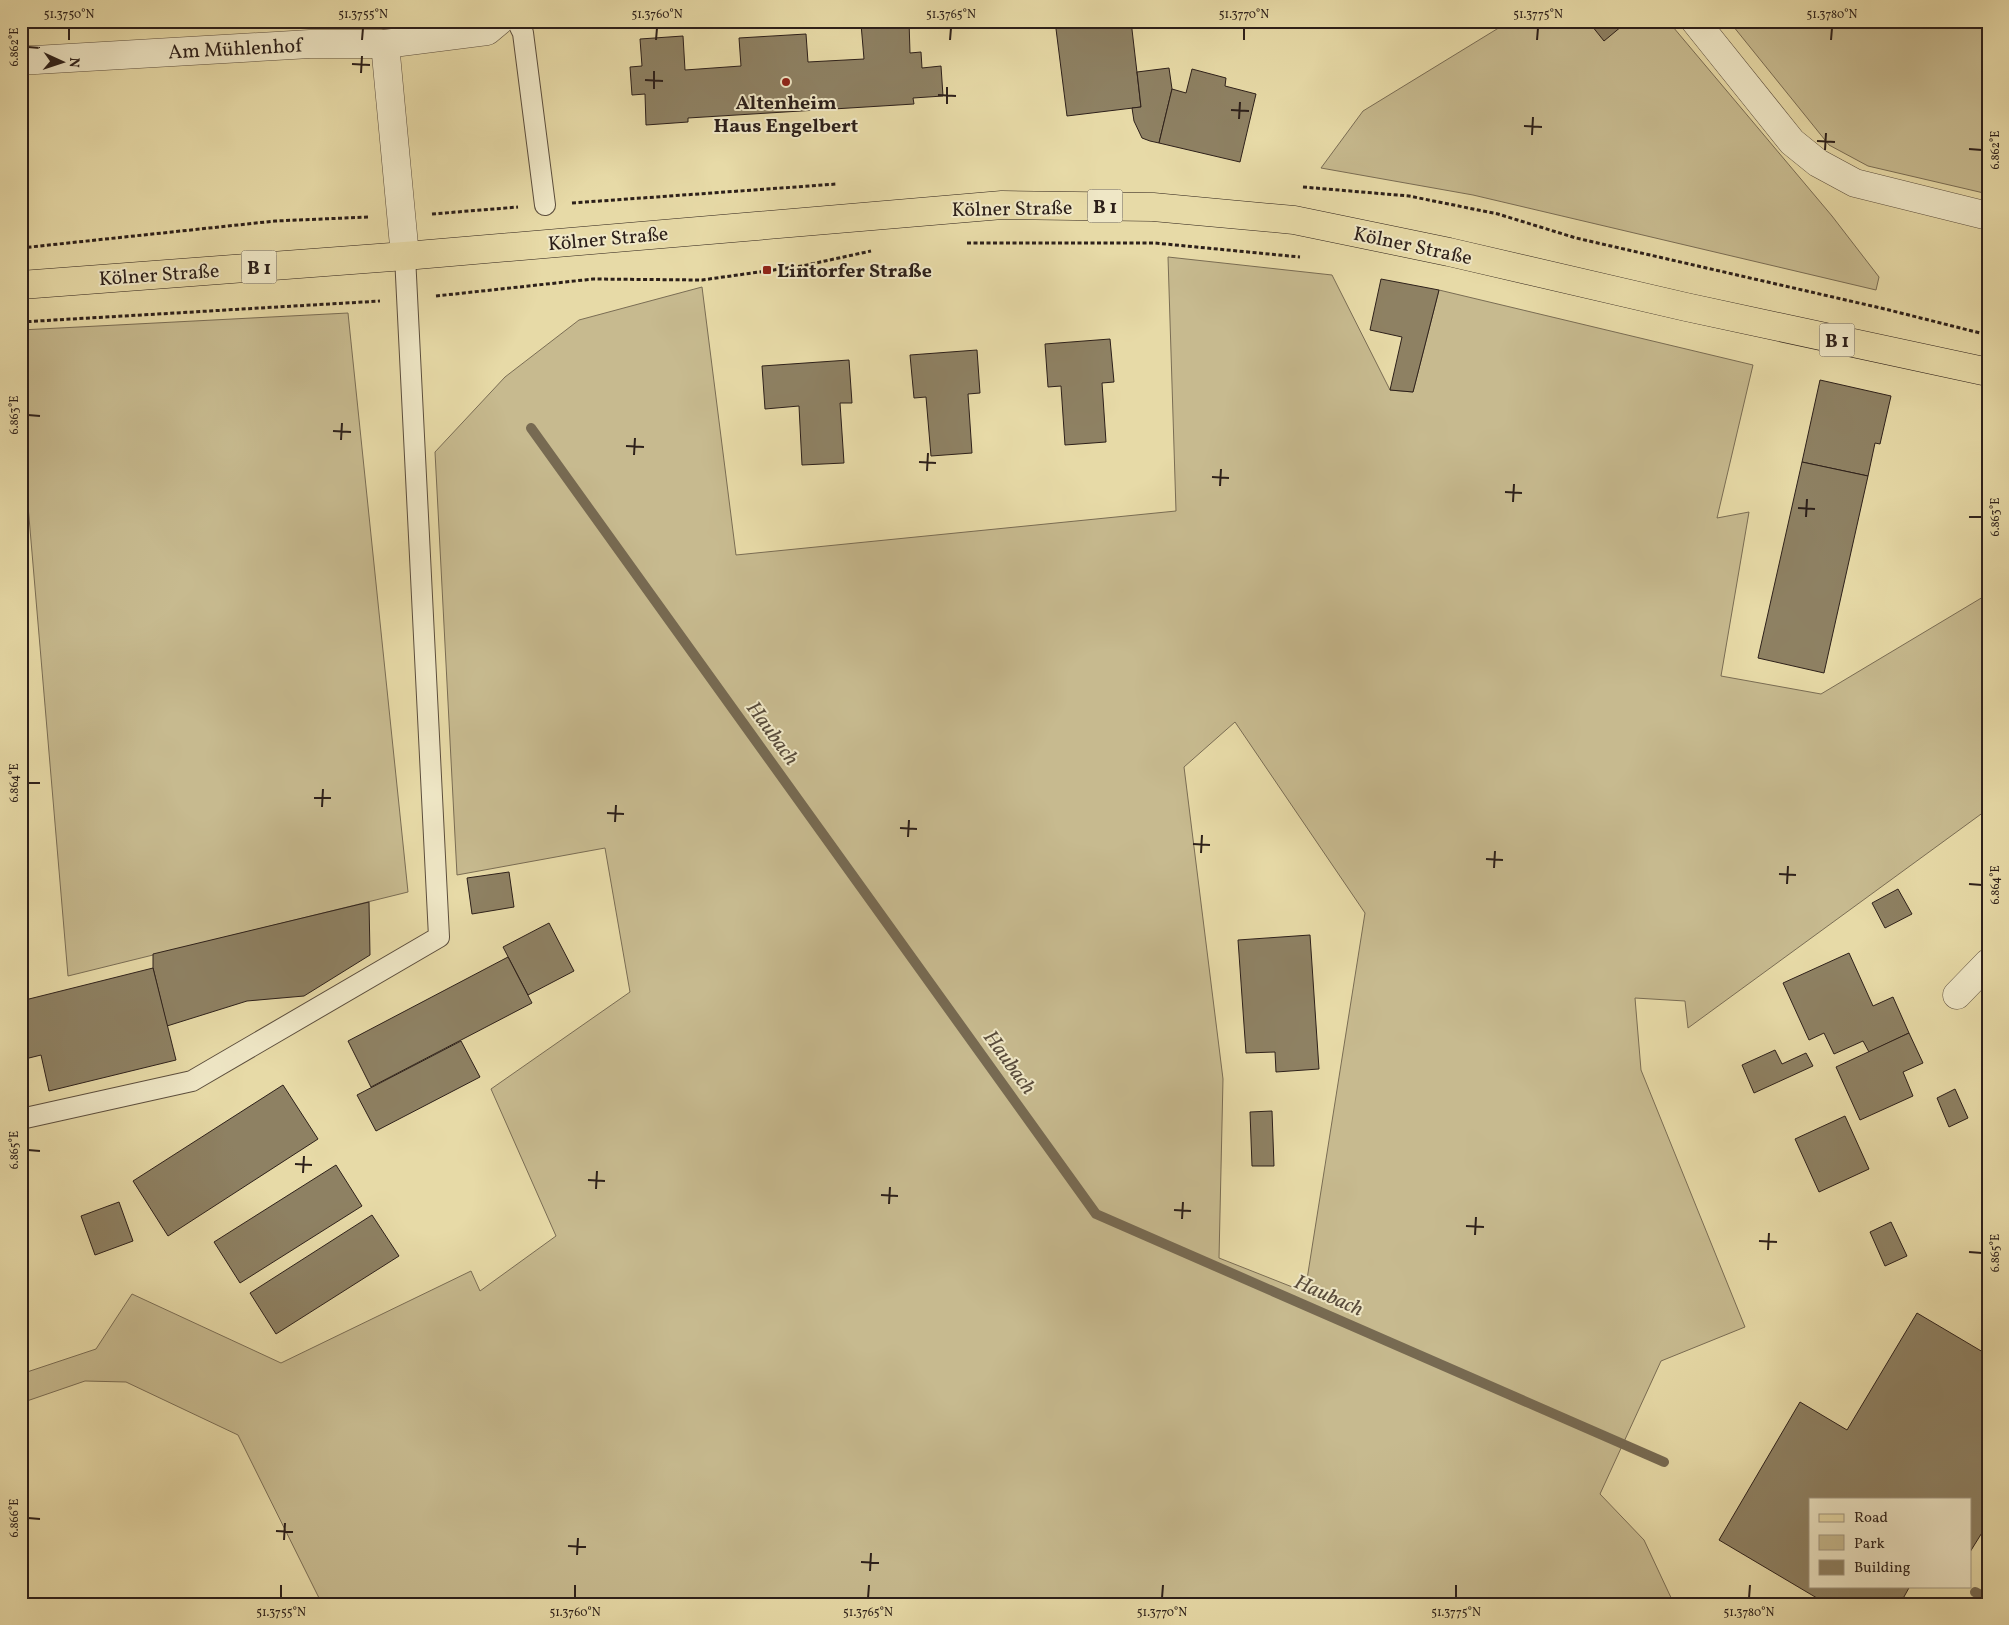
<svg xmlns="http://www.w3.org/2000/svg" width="2009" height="1625" font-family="Vollkorn,serif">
<rect width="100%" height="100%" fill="#e7daa7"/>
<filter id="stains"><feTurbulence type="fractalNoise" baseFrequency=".004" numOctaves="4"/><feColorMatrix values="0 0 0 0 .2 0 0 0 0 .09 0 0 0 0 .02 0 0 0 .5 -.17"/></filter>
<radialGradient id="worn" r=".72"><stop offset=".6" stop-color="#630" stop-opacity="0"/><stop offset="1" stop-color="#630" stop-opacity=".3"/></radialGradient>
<g fill="#c7ba8f" stroke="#7a6d54" fill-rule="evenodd">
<path d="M1510 21H1668L1832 216 1879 277 1876 290 1473 195 1321 168 1363 111Z"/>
<path d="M1729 21H1988V194L1868 166 1829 145Z"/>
<path d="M1168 257 1332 275 1390 390 1413 392 1439 290 1753 365 1717 518 1749 512 1721 676 1821 694 1988 594V809L1688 1028 1685 1001 1635 998 1641 1070 1745 1327 1661 1361 1600 1494 1644 1540 1674 1604H322L238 1435 126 1382 85 1381 21 1403V1374L96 1349 132 1294 281 1363 471 1271 480 1291 556 1236 491 1089 630 992 605 848 457 875 435 452 505 377 579 320 702 287 736 555 1176 511ZM1235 722 1365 913 1305 1292 1219 1258 1223 1079 1184 767Z"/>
<path d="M348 313 408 892 68 976 21 423V330Z"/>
</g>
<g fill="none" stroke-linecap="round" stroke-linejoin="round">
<g stroke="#776a52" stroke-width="10">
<path d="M531 428 1096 1214 1664 1462"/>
<path d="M1975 1592 1988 1599"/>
</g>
</g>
<g fill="#8e8163" stroke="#2d201a">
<path d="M909 21 910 53 921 52 922 68 941 66 943 96 913 98 914 104 688 118V122L646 125 645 94 632 95 630 67 642 66 640 39 683 36 685 70 741 66 739 38 806 34 808 62 864 59 861 24Z"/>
<path d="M1055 21H1131L1141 107 1067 116Z"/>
<path d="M1588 21H1628L1604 41Z"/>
<path d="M1169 68 1172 89 1159 143 1150 141 1142 138 1134 121 1132 108 1141 107 1137 72Z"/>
<path d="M1192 69 1226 78 1225 86 1256 94 1240 162 1159 143 1172 89 1186 93Z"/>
<path d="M1381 279 1439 290 1413 392 1390 390 1402 337 1370 330Z"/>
<path d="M1110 339 1114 382 1102 383 1106 442 1065 445 1061 386 1048 387 1045 344Z"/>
<path d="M977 350 980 393 968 394 972 453 931 456 926 397 914 398 910 355Z"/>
<path d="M849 360 852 403H840L844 463 802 465 799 406 765 409 762 366Z"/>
<path d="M1820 380 1891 396 1880 444 1875 443 1868 476 1802 462Z"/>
<path d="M1802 462 1868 476 1824 673 1758 658Z"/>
<path d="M509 872 514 907 472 914 467 878Z"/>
<path d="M1898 889 1912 914 1885 928 1872 903Z"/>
<path d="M369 902 370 955 304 996 247 1001 167 1026 153 968V954Z"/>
<path d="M549 923 574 971 528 995 503 947Z"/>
<path d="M1310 935 1319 1069 1276 1072 1275 1052 1246 1053 1238 940Z"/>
<path d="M1849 953 1873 1006 1893 997 1909 1033 1869 1052 1863 1041 1834 1054 1824 1033 1809 1040 1783 983Z"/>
<path d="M508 957 532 1003 371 1087 348 1041Z"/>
<path d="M153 968 176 1060 49 1091 41 1055 21 1060V1001Z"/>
<path d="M1909 1033 1923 1063 1903 1072 1913 1096 1860 1120 1836 1067Z"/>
<path d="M461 1041 480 1077 376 1131 357 1095Z"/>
<path d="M1775 1050 1782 1064 1806 1053 1813 1066 1754 1093 1742 1065Z"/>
<path d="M283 1085 318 1139 168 1236 133 1181Z"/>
<path d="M1955 1089 1968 1118 1949 1127 1937 1098Z"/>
<path d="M1272 1111 1274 1166H1252L1250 1112Z"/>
<path d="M1845 1116 1869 1169 1819 1192 1795 1139Z"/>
<path d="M336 1165 362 1206 240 1283 214 1242Z"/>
<path d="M119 1202 133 1241 95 1255 81 1216Z"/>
<path d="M372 1215 399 1256 276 1334 250 1293Z"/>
<path d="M1891 1222 1907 1256 1885 1266 1870 1232Z"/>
<path d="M1917 1313 1988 1355V1523L1970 1552V1499H1810V1586H1910L1900 1604H1827L1719 1540 1800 1402 1847 1430Z"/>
</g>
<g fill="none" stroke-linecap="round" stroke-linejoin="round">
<g stroke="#5c4e3d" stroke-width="22">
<g id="service">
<path d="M517 21 523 33 545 205"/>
<path d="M21 1119 192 1081 439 937 405 256"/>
</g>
</g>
<g stroke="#5c4e3d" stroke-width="29">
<g id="minor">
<path d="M1695 21 1792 142 1818 163 1855 183 1988 216"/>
<path d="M385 44 487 31 499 21"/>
<path d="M21 60H35L310 44H385L405 256"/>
<path d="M1957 995 1988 963"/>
</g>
</g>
<g stroke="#2d201a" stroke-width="29">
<path id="primary" d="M21 285 405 256 1002 205 1153 207 1294 220 1449 252 1686 307 1988 372"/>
</g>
<g stroke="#2d201a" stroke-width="3" stroke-dasharray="4 2.5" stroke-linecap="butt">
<path d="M1303 187 1409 196 1498 214 1576 238 1885 309 1988 335"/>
<path d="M572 203 837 184"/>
<path d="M432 214 518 207"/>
<path d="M967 243H1155L1300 257"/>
<path d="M21 248 275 221 369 217"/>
<path d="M436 296 593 279 702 280 802 266 871 251"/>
<path d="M21 322 380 301"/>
</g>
<use href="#service" stroke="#efe7c6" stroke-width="20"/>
<use href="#minor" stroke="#efe7c6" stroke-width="28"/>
<use href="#primary" stroke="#e7daa7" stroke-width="28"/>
</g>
<path fill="none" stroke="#2d201a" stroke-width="2" d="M69 40V28M362 40 363 28M656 40 657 28M950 40 951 28M1244 40V28M1537 40 1538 28M1831 40 1832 28M28 47 40 48M352 64 370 65M361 73 362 56M645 80 663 81M654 89V71M938 95 956 96M947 104V87M1231 110 1249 111M1239 119 1240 102M1524 126 1542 127M1532 135 1533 117M1817 141 1835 142M1969 149 1982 150M1825 150 1826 133M28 415 40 416M333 431 351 432M341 440 342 423M626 446 644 447M634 455 635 438M919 462 936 463M927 471 928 453M1212 477 1229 478M1220 486 1221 469M1505 492 1522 493M1513 502 1514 484M1798 508 1815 509M1806 517 1807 499M1969 517H1982M28 783H40M314 798H331M322 807 323 789M607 813 624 814M615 822 616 805M900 828 917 829M908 837 909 820M1193 844 1210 845M1201 853 1202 835M1486 859 1503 860M1494 868 1495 851M1779 874 1796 875M1787 884 1788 866M1969 884 1982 885M28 1150 40 1151M295 1164 312 1165M303 1173 304 1156M588 1180 605 1181M596 1189 597 1171M881 1195 898 1196M889 1204 890 1187M1174 1210 1191 1211M1182 1219 1183 1202M1466 1226 1484 1227M1475 1235 1476 1217M1759 1241 1777 1242M1768 1250 1769 1233M1969 1252 1982 1253M28 1518 40 1519M276 1531 293 1532M284 1540 285 1523M568 1546 586 1547M577 1555 578 1538M861 1562 879 1563M870 1571 871 1553M281 1598V1585M575 1598V1585M868 1598 869 1585M1162 1598 1163 1585M1456 1598V1585M1749 1598 1750 1585"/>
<g fill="#8f2418" stroke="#efe7c6" stroke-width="2">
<circle cx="786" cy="82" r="5"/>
<rect x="762" y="265" width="10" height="10" rx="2.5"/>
</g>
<g text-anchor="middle" stroke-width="4" stroke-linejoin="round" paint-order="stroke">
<g fill="#efe7c6" stroke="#675c4e" stroke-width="1">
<rect x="1087.5" y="189.5" width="35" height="33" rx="4"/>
<rect x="241.5" y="250.5" width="35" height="33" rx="4"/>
<rect x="1819.5" y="323.5" width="35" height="33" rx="4"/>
</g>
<g font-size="19" font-weight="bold" fill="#2d201a">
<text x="1105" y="213">B 1</text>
<text x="259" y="274">B 1</text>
<text x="1837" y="347">B 1</text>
</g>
<g font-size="20" fill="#2d201a" stroke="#efe7c6">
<text transform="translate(235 48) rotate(-3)" y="7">Am Mühlenhof</text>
<text transform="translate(1012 208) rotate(-1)" y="7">Kölner Straße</text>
<text transform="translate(608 238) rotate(-5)" y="7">Kölner Straße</text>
<text transform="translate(1413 245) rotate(12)" y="7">Kölner Straße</text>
<text transform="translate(159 274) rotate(-4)" y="7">Kölner Straße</text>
</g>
<g font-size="20" font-weight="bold" fill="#2d201a" stroke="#efe7c6">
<text x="786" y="109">Altenheim<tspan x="786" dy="23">Haus Engelbert</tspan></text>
<text x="777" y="277" text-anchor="start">Lintorfer Straße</text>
</g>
<g font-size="21" font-style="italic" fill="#584b3b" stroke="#efe7c6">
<text transform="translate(773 733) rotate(54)" y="7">Haubach</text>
<text transform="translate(1010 1062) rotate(54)" y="7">Haubach</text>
<text transform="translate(1329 1295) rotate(24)" y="7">Haubach</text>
</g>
</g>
<rect width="2009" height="1625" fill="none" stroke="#e7daa7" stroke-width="55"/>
<rect x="1809" y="1498" width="162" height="90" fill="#efe7c6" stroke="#a19781"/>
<rect x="1819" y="1514" width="25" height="8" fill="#e7daa7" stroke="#a19781"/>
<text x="1854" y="1522" font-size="15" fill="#2d201a">Road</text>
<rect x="1819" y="1535" width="25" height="15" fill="#c7ba8f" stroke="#a19781"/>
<text x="1854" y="1548" font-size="15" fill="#2d201a">Park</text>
<rect x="1819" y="1560" width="25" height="15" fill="#8e8163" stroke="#a19781"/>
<text x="1854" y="1572" font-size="15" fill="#2d201a">Building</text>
<g transform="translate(62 62) rotate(93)" stroke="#efe7c6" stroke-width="4" paint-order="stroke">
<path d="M0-4L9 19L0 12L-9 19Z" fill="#2d201a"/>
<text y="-8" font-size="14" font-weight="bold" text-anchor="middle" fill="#2d201a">N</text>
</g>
<rect x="28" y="28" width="1954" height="1570" fill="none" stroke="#2d201a" stroke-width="2"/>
<g font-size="12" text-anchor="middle" fill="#2d201a">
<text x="69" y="18">51.3750°N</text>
<text x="363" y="18">51.3755°N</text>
<text x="657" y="18">51.3760°N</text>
<text x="951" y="18">51.3765°N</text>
<text x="1244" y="18">51.3770°N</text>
<text x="1538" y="18">51.3775°N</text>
<text x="1832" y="18">51.3780°N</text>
<text transform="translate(14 47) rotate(-90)" y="4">6.862°E</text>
<text transform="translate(1995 150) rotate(-90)" y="4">6.862°E</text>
<text transform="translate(14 415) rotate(-90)" y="4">6.863°E</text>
<text transform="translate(1995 517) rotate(-90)" y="4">6.863°E</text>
<text transform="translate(14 783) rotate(-90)" y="4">6.864°E</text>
<text transform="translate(1995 885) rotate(-90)" y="4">6.864°E</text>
<text transform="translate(14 1150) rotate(-90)" y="4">6.865°E</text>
<text transform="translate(1995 1253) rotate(-90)" y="4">6.865°E</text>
<text transform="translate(14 1518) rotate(-90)" y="4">6.866°E</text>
<text x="281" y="1616">51.3755°N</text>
<text x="575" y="1616">51.3760°N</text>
<text x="868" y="1616">51.3765°N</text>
<text x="1162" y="1616">51.3770°N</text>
<text x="1456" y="1616">51.3775°N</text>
<text x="1749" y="1616">51.3780°N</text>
</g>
<rect width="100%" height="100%" filter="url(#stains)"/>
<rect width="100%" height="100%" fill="url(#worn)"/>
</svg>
